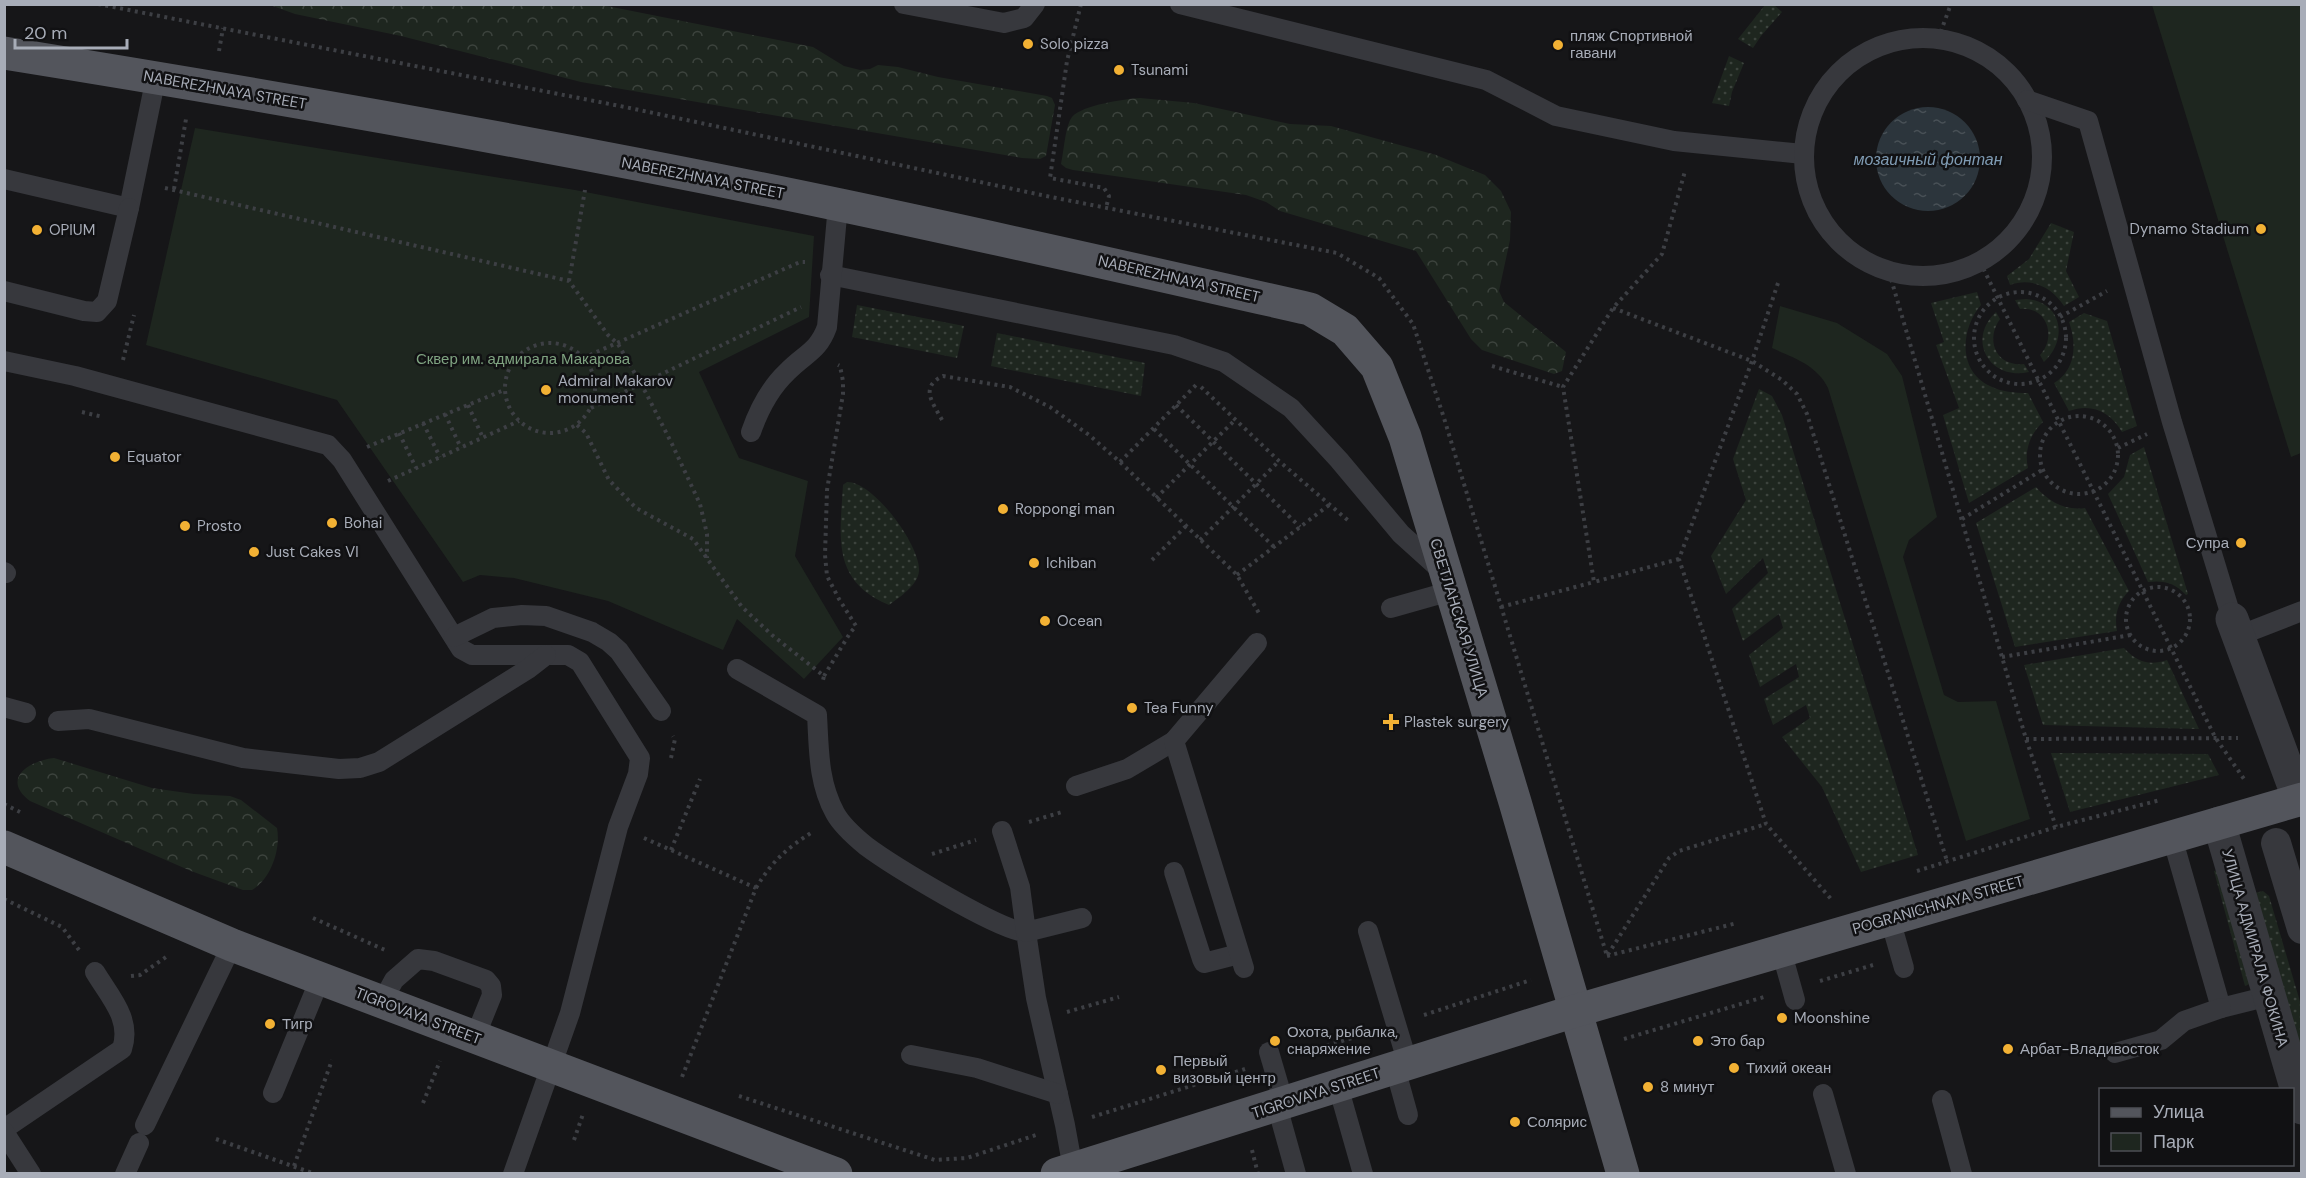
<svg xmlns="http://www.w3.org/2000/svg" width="2306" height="1178" font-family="'DM Sans',sans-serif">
<defs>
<pattern id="grass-dots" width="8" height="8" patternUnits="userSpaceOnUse" patternTransform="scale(1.5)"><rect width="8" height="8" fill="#1e261f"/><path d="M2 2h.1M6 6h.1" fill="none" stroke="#3c433d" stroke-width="1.8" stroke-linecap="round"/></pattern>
<pattern id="forest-crowns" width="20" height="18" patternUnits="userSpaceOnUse" patternTransform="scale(1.5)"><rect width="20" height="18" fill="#1e261f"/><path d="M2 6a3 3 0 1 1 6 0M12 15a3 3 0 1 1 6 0" fill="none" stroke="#3c433d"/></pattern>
<pattern id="water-ripples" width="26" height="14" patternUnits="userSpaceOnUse" patternTransform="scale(1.5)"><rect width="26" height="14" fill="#2c353c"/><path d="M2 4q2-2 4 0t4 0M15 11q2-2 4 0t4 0" fill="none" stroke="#485056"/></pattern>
</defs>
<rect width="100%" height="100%" fill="#161618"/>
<g fill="url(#grass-dots)">
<path d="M1765 5H1774L1782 12 1761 36 1753 48 1738 39Z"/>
<path d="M1729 56 1744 63 1732 92 1729 106 1712 103Z"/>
<path d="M2051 223 2074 232 2066 271 2079 297 2064 306C2052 287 2031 277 2010 285L2007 276 2029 259Z"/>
<path d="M1977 292 1981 305C1961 328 1957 371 1990 386 2002 392 2014 393 2028 393L2043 422C2030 434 2024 451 2028 468L1969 503 1943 415 1959 408 1936 345 1944 342 1931 303Z"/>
<path d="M2026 299C2063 302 2068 340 2044 362L2040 355C2057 337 2047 306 2020 309L2015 300Z"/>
<path d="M857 305 964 326 957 358 852 337Z"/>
<path d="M1996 312 2000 319C1985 340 1996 367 2024 364L2029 372C1990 381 1966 340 1996 312Z"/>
<path d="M2084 313 2107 321 2137 426 2122 432C2110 411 2091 403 2069 411L2054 383C2076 370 2077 344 2069 322Z"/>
<path d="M997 333 1145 363 1141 396 991 366Z"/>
<path d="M1759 389 1772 396 1782 415 1918 855 1861 872 1822 787 1782 737 1810 718 1806 705 1773 725 1764 699 1799 677 1796 664 1760 687 1749 655 1783 628 1779 614 1743 641 1732 609 1768 573 1763 558 1726 594 1711 556 1746 500 1733 459Z"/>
<path d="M2144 447 2188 594 2186 595C2175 583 2164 580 2148 582L2108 494 2124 477 2130 455Z"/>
<path d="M847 482C873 481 921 546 919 571 918 585 900 597 889 605 831 581 840 537 843 485Z"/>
<path d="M2036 487C2048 501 2065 511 2085 508L2129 591C2118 602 2114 615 2117 631L2015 647 1976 523Z"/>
<path d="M2124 648C2137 662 2149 666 2167 660L2199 729 2043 725 2024 665Z"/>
<path d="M2051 753 2208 754 2219 775 2070 812Z"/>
<path d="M2221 869 2252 983 2245 986 2214 871Z"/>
<path d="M2263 891 2269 896 2301 1005V1072L2255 893Z"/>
</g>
<g fill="url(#forest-crowns)">
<path d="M270 5H602L813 47 844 66 860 70 870 69 878 65 898 67 938 77 1047 96 1052 98 1055 105 1046 156 1040 159 1022 158 581 82 401 36 295 14Z"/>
<path d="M1140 98 1194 103 1290 124 1331 126 1436 155 1485 175 1501 191 1511 212 1510 240 1499 291 1504 302 1566 352 1562 371 1554 374 1482 350 1471 339 1416 251 1280 211 1266 202 1246 195 1073 170 1066 168 1061 164C1064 152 1065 126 1072 117 1082 105 1125 99 1140 98Z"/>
<path d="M54 758 152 788 194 794 230 796 241 800 277 828C281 849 271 879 252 890H243L191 871 30 801C1 779 28 761 54 758Z"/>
</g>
<g fill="#1e261f">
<path d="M2152 5H2301V453L2291 457Z"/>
<path d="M195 128 575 190 814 236 809 317 699 372 739 458 808 481 795 556 843 637 804 679 737 619 723 650 608 601 514 578 480 575 463 582 337 400 146 345Z"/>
<path d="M1780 306 1837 323 1887 354 1902 376 1937 517 1909 540 1903 557 1944 695 1958 702 1996 701 2030 819 1966 841 1828 388C1817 365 1794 358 1772 348Z"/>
</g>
<circle fill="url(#water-ripples)" cx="1928" cy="159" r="52"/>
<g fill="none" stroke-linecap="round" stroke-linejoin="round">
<g stroke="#3d3f44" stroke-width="4" stroke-dasharray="3 4.5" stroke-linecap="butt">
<path d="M98 4 625 107 1051 197 1337 253 1379 278 1413 324 1444 418 1607 956 1669 858 1679 851 1766 824"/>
<path d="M1081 4 1067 61 1050 178 1104 188 1109 196 1106 208"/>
<path d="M1938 39 1951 4"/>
<path d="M219 51 223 28"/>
<path d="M165 188 569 281 608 335 618 344 646 393 672 444 700 504 707 534V558"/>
<path d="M174 189 186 119"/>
<path d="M1980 262 2215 737 2244 779"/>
<path d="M1889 272 2026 739 2056 827"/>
<path d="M569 281 585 190"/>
<path d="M1778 283 1752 361 1679 559 1766 824 1831 899"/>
<circle cx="2020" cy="338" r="46"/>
<path d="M1613 308 1752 361 1782 380 1797 394 1807 414 1947 861"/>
<path d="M2060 317 2107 291"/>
<circle cx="550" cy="388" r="45"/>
<path d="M583 358 800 262H805"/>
<path d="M123 360 134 315"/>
<path d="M1492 366 1563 387"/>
<path d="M1201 387 1279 461 1351 523"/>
<path d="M468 405 483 438"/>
<path d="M1176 405 1300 527"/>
<path d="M591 408 801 307"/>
<path d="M82 412 103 417"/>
<path d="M445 414 461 448"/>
<circle cx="2079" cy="455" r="39"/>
<path d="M942 420C933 403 919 387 943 376L1010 387 1050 407 1089 435 1120 462 1237 575 1260 615"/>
<path d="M423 423 440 457"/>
<path d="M577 425 586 433 609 480 636 508 693 539 742 607 772 635 824 676 822 684"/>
<path d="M1154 429 1274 547"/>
<path d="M399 433 416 468"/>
<path d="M367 447 504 390"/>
<path d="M2118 448 2147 434"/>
<path d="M1120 462 1197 384"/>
<path d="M388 481 519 421"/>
<path d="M1156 498 1236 419"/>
<path d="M1962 519 2042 470"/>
<path d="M1200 540 1279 461"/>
<path d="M1679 559 1594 582 1563 387 1613 308 1662 254 1685 171"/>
<path d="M1152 560 1186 526"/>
<path d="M1237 575 1329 505"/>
<circle cx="2158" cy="619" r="32"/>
<path d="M1501 607 1594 582"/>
<path d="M2002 657 2131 635"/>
<path d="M824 676 850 633 856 626 839 599 827 576 825 555 827 490 843 394V381L840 366 838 365"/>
<path d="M2026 739 2238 738"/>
<path d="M671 758 675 739 673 736"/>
<path d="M4 804 20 812"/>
<path d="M1029 822 1062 812"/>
<path d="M644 838 756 888 682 1077"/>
<path d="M671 850 700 779"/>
<path d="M932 854 976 840"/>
<path d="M1917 871 2056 827 2160 800"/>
<path d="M756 888C772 861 787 848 814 831"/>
<path d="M4 899 62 927 79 950"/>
<path d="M313 918 385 950"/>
<path d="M1607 956 1737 923"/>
<path d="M131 976 140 975 166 957"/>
<path d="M1820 981 1873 965"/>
<path d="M1067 1012 1119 997"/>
<path d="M1424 1015 1531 980"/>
<path d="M1624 1039 1764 997"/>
<path d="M1298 1054 1369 1033"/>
<path d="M739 1096 935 1160 967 1158 1039 1134"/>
<path d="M423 1103 440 1061"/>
<path d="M1092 1117 1245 1069"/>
<path d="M216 1139 315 1174"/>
<path d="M574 1140 583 1114"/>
<path d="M1252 1150 1258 1174"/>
<path d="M294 1166 332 1060"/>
</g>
<g stroke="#37383d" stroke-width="20">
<path d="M904 4 1004 23 1024 18 1035 4"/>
<path d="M1180 4 1486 80 1556 116 1674 141 1803 154"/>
<circle cx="1923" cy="157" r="119"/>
<path d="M2027 100 2088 121 2172 422 2232 619"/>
<path d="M4 179 129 208 156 77"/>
<path d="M830 275 1174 345 1224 362 1291 408 1339 460 1401 534 1442 571"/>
<path d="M4 291 84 311 97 312 107 301 129 208"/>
<path d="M4 361 75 376 328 445 342 460 461 649 472 655H568L580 662 640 758 638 774 618 827 570 1013 513 1174"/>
<path d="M751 432C759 409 769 389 787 372 804 354 818 352 827 327L838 205"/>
<path d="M4 572 6 573"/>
<path d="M1391 608 1451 591"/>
<path d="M2238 636 2302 611"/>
<path d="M454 637 493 618 522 615 546 616 592 632 609 642 619 651 661 711"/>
<path d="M737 669 817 715C819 749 818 782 835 813 842 826 855 837 866 846 890 864 1001 932 1026 932L1036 998 1065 1125 1073 1169"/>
<path d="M4 707 26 713"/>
<path d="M58 721 89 719 243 758 339 769 360 768 379 762 528 669 546 655"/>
<path d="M1076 786 1127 769 1174 741"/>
<path d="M1002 831 1020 887 1026 932 1082 918"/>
<path d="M2172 837 2221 1008 2269 996"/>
<path d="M1174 872 1202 959 1204 963 1239 954"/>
<path d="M1890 919 1904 968"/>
<path d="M1368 931 1408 1064"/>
<path d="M1781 950 1795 1000"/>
<path d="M1244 968 1174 741 1257 643"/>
<path d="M382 1002 394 980 418 959 434 961 486 980 491 986 492 995 475 1037"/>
<path d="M1269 1052 1284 1103"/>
<path d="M2115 1053 2161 1040 2184 1021 2221 1008"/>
<path d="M911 1055 977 1068 1058 1094"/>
<path d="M1395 1068 1408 1115"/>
<path d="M1338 1086 1363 1174"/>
<path d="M273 1093 320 979"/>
<path d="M1823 1094 1846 1174"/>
<path d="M1942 1100 1962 1174"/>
<path d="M1277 1106 1296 1174"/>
<path d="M145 1125 232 945"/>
<path d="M4 1129 122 1049C132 1019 110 997 95 972"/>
<path d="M4 1132 31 1174"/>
<path d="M125 1174 139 1143"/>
</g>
<path stroke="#37383d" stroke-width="30" d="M2276 843 2302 929"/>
<g stroke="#37383d" stroke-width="33">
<path d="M2232 619 2299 800"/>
<path d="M2219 823 2302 1108"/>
</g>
<g stroke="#53555c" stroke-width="33">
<path d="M4 53C284 98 563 147 840 205 997 238 1154 274 1310 309L1345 330 1377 367 1405 437 1515 802 1623 1174"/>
<path d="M4 847 232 945 836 1174"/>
<path d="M1057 1174 1575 1011 2302 799"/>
</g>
</g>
<g fill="#f2b134" stroke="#111113" stroke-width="2">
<circle cx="1028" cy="44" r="6"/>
<circle cx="1558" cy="45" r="6"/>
<circle cx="1119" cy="70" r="6"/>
<circle cx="2261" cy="229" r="6"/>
<circle cx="37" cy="230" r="6"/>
<circle cx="546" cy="390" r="6"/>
<circle cx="115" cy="457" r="6"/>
<circle cx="1003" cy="509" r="6"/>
<circle cx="332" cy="523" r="6"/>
<circle cx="185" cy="526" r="6"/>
<circle cx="2241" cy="543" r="6"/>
<circle cx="254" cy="552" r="6"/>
<circle cx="1034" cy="563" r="6"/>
<circle cx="1045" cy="621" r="6"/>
<circle cx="1132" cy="708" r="6"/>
<path d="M1388 713h6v6h6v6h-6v6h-6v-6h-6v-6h6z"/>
<circle cx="1782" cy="1018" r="6"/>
<circle cx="270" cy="1024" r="6"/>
<circle cx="1275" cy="1041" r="6"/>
<circle cx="1698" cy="1041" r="6"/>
<circle cx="2008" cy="1049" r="6"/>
<circle cx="1734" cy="1068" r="6"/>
<circle cx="1161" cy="1070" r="6"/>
<circle cx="1648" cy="1087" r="6"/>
<circle cx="1515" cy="1122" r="6"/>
</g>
<g text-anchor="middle" stroke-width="5" stroke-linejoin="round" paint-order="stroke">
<g font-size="15" fill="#a8adb8" stroke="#111113" text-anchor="start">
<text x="1570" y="41">пляж Спортивной<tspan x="1570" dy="17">гавани</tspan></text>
<text x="1040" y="49">Solo pizza</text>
<text x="1131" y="75">Tsunami</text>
<text x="2249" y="234" text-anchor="end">Dynamo Stadium</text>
<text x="49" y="235">OPIUM</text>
<text x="558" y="386">Admiral Makarov<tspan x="558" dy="17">monument</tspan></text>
<text x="127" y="462">Equator</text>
<text x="1015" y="514">Roppongi man</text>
<text x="344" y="528">Bohai</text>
<text x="197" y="531">Prosto</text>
<text x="2229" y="548" text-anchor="end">Супра</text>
<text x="266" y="557">Just Cakes Vl</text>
<text x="1046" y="568">Ichiban</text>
<text x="1057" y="626">Ocean</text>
<text x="1144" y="713">Tea Funny</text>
<text x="1404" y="727">Plastek surgery</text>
<text x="1794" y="1023">Moonshine</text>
<text x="282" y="1029">Тигр</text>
<text x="1287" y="1037">Охота, рыбалка,<tspan x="1287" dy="17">снаряжение</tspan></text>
<text x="1710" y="1046">Это бар</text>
<text x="2020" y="1054">Арбат-Владивосток</text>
<text x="1173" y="1066">Первый<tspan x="1173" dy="17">визовый центр</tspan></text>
<text x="1746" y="1073">Тихий океан</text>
<text x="1660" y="1092">8 минут</text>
<text x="1527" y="1127">Солярис</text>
</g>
<g font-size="15" fill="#a8adb8" stroke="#111113">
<text transform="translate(225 90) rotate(10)" y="5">NABEREZHNAYA STREET</text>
<text transform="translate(703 178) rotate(11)" y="5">NABEREZHNAYA STREET</text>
<text transform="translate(1179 279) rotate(13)" y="5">NABEREZHNAYA STREET</text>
<text transform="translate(1459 618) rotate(73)" y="5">СВЕТЛАНСКАЯ УЛИЦА</text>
<text transform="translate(1938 905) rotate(-16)" y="5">POGRANICHNAYA STREET</text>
<text transform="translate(2255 948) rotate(74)" y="5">УЛИЦА АДМИРАЛА ФОКИНА</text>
<text transform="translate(418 1016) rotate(21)" y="5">TIGROVAYA STREET</text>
<text transform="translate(1316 1093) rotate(-18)" y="5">TIGROVAYA STREET</text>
</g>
<g font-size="15" fill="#7fa381" stroke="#111113">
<text x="523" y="364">Сквер им. адмирала Макарова</text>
</g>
<g font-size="16" font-style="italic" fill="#7f9bb3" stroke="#111113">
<text x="1928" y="165">мозаичный фонтан</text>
</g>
</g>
<rect width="2306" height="1178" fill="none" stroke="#a8adb8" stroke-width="12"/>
<rect x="2099" y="1088" width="195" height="78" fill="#111113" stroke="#4d4f55" stroke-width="1.5"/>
<rect x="2111" y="1108" width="30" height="9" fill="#53555c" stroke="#4d4f55" stroke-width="1.5"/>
<text x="2153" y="1118" font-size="18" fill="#a8adb8">Улица</text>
<rect x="2111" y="1133" width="30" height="18" fill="#1e261f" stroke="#4d4f55" stroke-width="1.5"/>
<text x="2153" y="1148" font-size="18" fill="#a8adb8">Парк</text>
<path d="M15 39v9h112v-9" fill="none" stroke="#a8adb8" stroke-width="3"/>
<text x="24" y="39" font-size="18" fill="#a8adb8" stroke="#111113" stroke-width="4.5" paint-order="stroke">20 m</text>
</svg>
